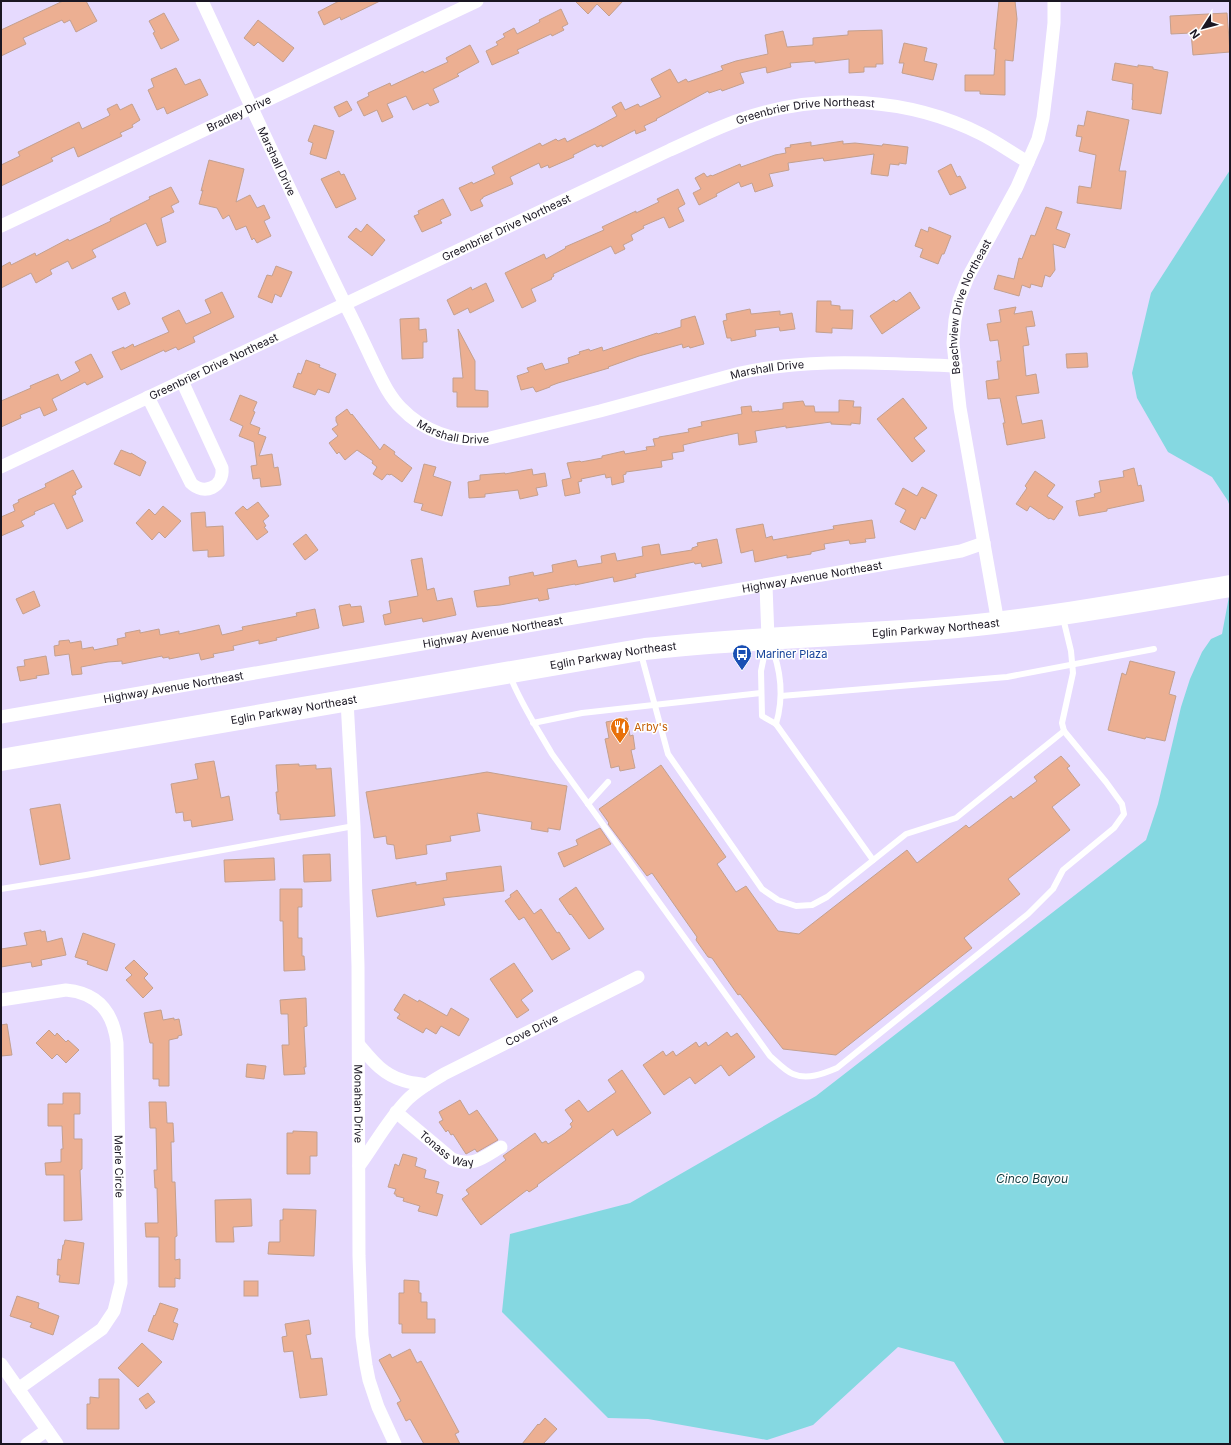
<svg xmlns="http://www.w3.org/2000/svg" width="1231" height="1445" font-family="Inter,sans-serif">
<rect width="100%" height="100%" fill="#e6dafe"/>
<g fill="#85d8e1">
<path d="M1230 170V507L1228 501 1212 477 1168 452 1137 398 1132 373 1151 293Z"/>
<path d="M1230 591V1444H1005L954 1362 898 1347 813 1425 767 1440 648 1419 608 1418 502 1312 510 1234 630 1203 816 1096 1146 840 1158 804 1181 707 1190 679 1202 652 1211 639 1222 634Z"/>
</g>
<g fill="#ecaf92" stroke="#c3a08f">
<path d="M63 1H86L97 21 76 32 70 20 64 23 62 20 23 38 26 44 1 56V30Z"/>
<path d="M339 1H380L341 20 340 17 324 25 318 12Z"/>
<path d="M575 1H623L609 16 597 4 588 14Z"/>
<path d="M999 1H1015L1017 19 1013 61 1005 60V95L980 94V91H965V75H994L996 49H994Z"/>
<path d="M561 9 568 24 562 27 564 30 552 36 551 34 517 50 519 53 492 65 486 51 498 45 496 42 505 37 503 34 514 28 517 34 540 22 539 20Z"/>
<path d="M164 13 179 40 161 49 153 33 155 32 149 21Z"/>
<path d="M1227 13 1230 52 1193 55 1191 33 1171 34 1170 16Z"/>
<path d="M258 20 294 48 283 62 258 42 254 46 244 38Z"/>
<path d="M882 30 883 64H876V67H864V72L849 73V59L815 63V61L790 63 791 67 767 73 766 67 740 73 744 83 722 91 721 89 709 93 708 91 656 119 657 120 644 126 646 130 636 134 635 130 602 147V145L597 147 595 144 573 155 574 157 549 168 548 165 541 168 539 163 510 177 513 184 483 197V198L480 200 483 206 471 211 459 188 472 182 473 184 495 174 492 167 540 143 542 146 556 139 558 141 565 138 567 142 595 128 617 116 612 107 621 102 625 110 638 104 640 107 661 97 651 79 670 69 678 83 686 79 688 82 723 70 721 66 736 61 768 54 765 35 783 31 787 47 813 45V38L848 35V31Z"/>
<path d="M904 43 927 48 924 61 937 64 933 80 902 73 904 63H899Z"/>
<path d="M470 45 479 62 457 74 459 76 433 89 439 102 430 106 428 103 413 110 406 96 387 104 393 117 382 122 377 110 364 116 357 102 369 96 368 93 390 83 391 86 423 71 424 73 448 62 446 58Z"/>
<path d="M1115 63 1138 67V65L1153 67V69L1168 72 1161 114 1132 109 1133 100H1132L1133 84 1112 80Z"/>
<path d="M176 68 185 85 200 79 208 95 167 114 164 107 157 110 148 90 154 87 151 79Z"/>
<path d="M347 101 352 110 339 117 334 107Z"/>
<path d="M117 104 120 110 132 104 140 120 132 125 133 127 120 133 122 136 78 157 74 147 51 158 53 161 1 186V165L20 156 18 152 79 122 82 129 109 116 110 115 107 109Z"/>
<path d="M1087 111 1129 120 1119 171H1126L1121 209 1077 203 1079 186 1091 188 1096 155 1079 151 1082 137 1076 136 1078 125 1084 126Z"/>
<path d="M314 125 334 131 326 159 310 154 313 143 308 141Z"/>
<path d="M843 141V144L855 143 882 146 883 144 908 147 906 164 899 163V165L890 164 888 176 871 174 874 154 824 161 823 158 788 163 789 170 769 174 773 186 755 192 752 183 741 187 739 182 716 194 717 196 699 205 693 193 701 189 695 178 704 173 707 177 711 175 712 176 740 164 741 167 775 155 786 153 785 148 791 147 790 145 811 142V146Z"/>
<path d="M209 160 244 169 236 202 250 195 257 208 264 205 270 218 264 221 271 236 257 243 254 238 252 240 246 226 236 230 229 215 223 219 217 208 199 204 203 190 201 191Z"/>
<path d="M951 164 957 177 960 176 966 188 950 195 938 171Z"/>
<path d="M339 171 341 175 344 174 356 199 336 208 321 179Z"/>
<path d="M171 187 179 202 171 206 174 212 161 218 166 242 157 246 146 223 92 250 96 257 72 269 68 261 50 270 52 274 36 283 31 273 1 288V267L10 262 11 265 35 253 36 256 68 239 69 241 111 221 110 219 150 199 149 197Z"/>
<path d="M678 189 685 204 678 208 684 221 669 228 664 217 643 226 644 228 631 235 633 240 623 245 625 249 615 254 611 246 553 274 554 276 551 278 552 279 531 289 536 301 522 308 505 273 544 254 546 259 566 248 565 247 604 230 602 227 636 211V213L659 202 657 199Z"/>
<path d="M443 199 451 215 440 220 442 223 422 232 414 216 419 214 418 211Z"/>
<path d="M1046 207 1062 212 1056 229 1070 234 1065 248 1053 244 1055 270 1050 277 1045 275 1042 287 1031 284 1030 288 1022 285 1019 296 994 289 998 275 1014 279 1019 258 1022 259 1031 235 1035 236Z"/>
<path d="M367 224 385 240 372 256 348 237 356 228 361 232Z"/>
<path d="M929 227 951 236 944 254H942L938 264 920 257 923 249 915 246 921 229 928 232Z"/>
<path d="M276 266 292 272 281 297 275 294 272 303 258 297 267 275 272 276Z"/>
<path d="M486 283 494 301 470 313 468 308 454 315 447 300 471 287 472 290Z"/>
<path d="M125 292 130 304 118 310 112 298Z"/>
<path d="M222 292 234 317 193 337 195 342 178 350 176 347 165 352 164 350 121 370 112 352 124 347V349L133 344 134 347 169 332 162 318 179 310 186 324 211 313 205 300Z"/>
<path d="M910 292 920 308 882 334 870 316 894 300 896 302Z"/>
<path d="M817 301H831V305L840 306V310H853L852 329 832 328V333L816 332Z"/>
<path d="M1016 307 1014 314 1032 311 1035 326 1026 327 1029 345 1023 346 1026 376 1036 374 1039 393 1016 396 1022 424 1042 420 1045 438 1007 445 1003 423H1005L1000 398 988 399 986 381 999 379 997 361H1001L998 340 990 341 987 324 1001 322 999 310Z"/>
<path d="M750 309 751 314 780 311V315L792 313 795 329 780 331 779 327 755 330 756 336 731 341V338H727L723 321 727 320 726 314Z"/>
<path d="M695 316 704 344 690 348 689 346 683 348 682 344 639 356 608 367 609 368 558 383 550 386V387L536 392 533 387 521 390 517 376 529 372 527 368 542 363 545 370 569 363 568 358 580 354 579 352 589 349 590 351 602 347 603 351 657 333 658 334 681 327V320Z"/>
<path d="M419 318V330L426 329 427 342H423V358L402 359 400 319Z"/>
<path d="M458 329 475 361V390L488 391V407H457V392H453V378H463Z"/>
<path d="M1087 353 1088 367 1067 368 1066 354Z"/>
<path d="M91 354 103 377 87 385 85 382 52 399 57 410 44 416 40 407 20 415 21 418 1 427V401L31 388 30 386 58 374 61 381 80 371 75 362Z"/>
<path d="M306 360 320 365 319 367 336 374 329 393 318 389 315 395 293 387 298 373 301 374Z"/>
<path d="M240 395 257 402 253 411 255 412 250 424 260 428 258 434 266 437 259 456 272 454 274 468 278 467 281 485 261 487 260 478 253 479 251 466 257 465 254 442 239 436 243 426 230 420Z"/>
<path d="M903 398 927 428 914 438 925 451 912 462 877 419Z"/>
<path d="M839 400 854 401 853 407H861L860 424 851 423V425L831 424V422L786 428V426L755 431 757 442 739 445 738 433 700 441 683 445 684 451 672 453 673 459 661 461 662 467 626 472V474L623 475 624 482 612 485 611 477 606 478 605 474 581 479 582 481 578 482 580 493 565 496 562 480 571 478 567 463 580 461 581 462 602 458V456L624 451 625 454 647 450 646 447 655 446 653 439 659 438V437L689 432 688 429 702 426 701 422 742 414 741 407 751 406 752 412 759 411V412L783 409V403L803 401 805 406H814L815 412H839Z"/>
<path d="M347 409 351 415 352 414 380 450 384 444 395 452 394 454 412 468 402 482 391 474 390 475 387 474 382 480 373 474 377 467 372 463 373 461 357 450 345 460 339 452 337 454 329 443 338 436 332 429 338 425 336 421V417Z"/>
<path d="M121 450 131 454V453L146 462 140 476 114 464Z"/>
<path d="M424 464 436 467 433 476 451 482 442 516 421 510 423 504 414 502Z"/>
<path d="M1134 468 1138 486 1141 485 1144 501 1107 509V511L1079 516 1076 501 1095 497 1094 494 1101 492 1099 481 1124 477 1123 471Z"/>
<path d="M532 469 533 475 545 473 547 486 536 488 538 495 520 499 518 490 485 494V497L469 498 468 482 480 480V475L505 473V474Z"/>
<path d="M73 470 82 487 75 491 76 494 72 496 83 521 67 529 54 503 34 512 35 514 21 521 24 526 1 536V517L15 511 13 505 19 502 18 500 46 487 45 484Z"/>
<path d="M1035 471 1055 485 1047 496 1063 507 1054 520 1050 518 1049 519 1030 506 1027 511 1016 504 1027 488 1025 486Z"/>
<path d="M922 487 937 495 925 519 921 517 915 530 900 522 906 510 895 504 903 488 917 496Z"/>
<path d="M258 502 269 516 263 521 266 526 264 527 268 532 257 540 235 513 243 506 247 510Z"/>
<path d="M163 506 181 521 165 538 159 532 152 540 136 523 149 509 155 515Z"/>
<path d="M205 512 206 527 223 526 224 556 208 557V550L193 551 191 513Z"/>
<path d="M872 520 875 538 865 539 866 542 850 544 849 540 824 544 825 549 811 552V554L787 558V555L755 562 753 550 741 553 736 529 763 524 766 538 772 536 773 540 834 529 833 526Z"/>
<path d="M306 534 318 550 305 560 293 544Z"/>
<path d="M717 539 722 563 702 567 701 563 695 564 694 562 635 574 636 577 614 582 613 577 575 585V584L547 589 549 599 539 601 538 598 500 605 477 607 474 591 510 585 509 577 533 572 534 576 553 572 552 565 576 560 578 567 602 563 601 556 615 553 617 561 643 556 642 547 659 544 661 555 692 550V548L698 546 697 543Z"/>
<path d="M422 558 427 590 434 588 437 601 452 598 456 615 423 622 422 618 385 625 383 615 391 613 389 601 418 596 411 560Z"/>
<path d="M34 591 40 606 23 614 16 599Z"/>
<path d="M350 604 351 607 361 606 364 622 343 626 339 606Z"/>
<path d="M315 609 319 628 276 638 277 640 259 644V640L233 646 234 650 213 654 214 657 201 660 199 653 169 659V657L163 658 162 656 122 664V661L108 662 81 667 82 674 72 675 69 654 55 656 54 646 59 645V641L69 640 70 643 81 641 82 649 93 647 94 650 118 645 117 639 126 637 125 633 140 630V633L159 629 160 635 179 631V634L219 625 222 635 243 630 242 627 297 616 296 613Z"/>
<path d="M46 656 49 674 36 676 37 678 20 681 17 667 25 666 24 660Z"/>
<path d="M1130 661 1175 672 1169 694 1176 696 1165 741 1146 737 1145 739 1108 730 1122 673 1126 675Z"/>
<path d="M627 718 630 736 633 735 635 749 631 750 635 768 620 771 619 766 611 768 605 739 609 738 606 722Z"/>
<path d="M1061 756 1070 766 1067 768 1080 785 1052 807 1070 830 1008 879 1020 894 964 938 972 948 836 1055 783 1049 740 994 738 995 712 958 708 957 696 940 697 937 652 873 647 876 608 824 609 823 599 809 661 765 726 857 717 864 736 892 746 886 778 931 799 934 907 850 917 863 966 825 969 828 1011 796 1013 799 1037 781 1034 777Z"/>
<path d="M214 761 221 798 229 796 233 820 192 827 191 820 184 821 183 812 176 813 171 784 198 779 195 764Z"/>
<path d="M299 764V766L316 765V769L331 768 335 816 280 820V814H278L276 792H278L276 765Z"/>
<path d="M487 772 567 786 560 830 548 828V832L531 829 532 822 477 813 480 831 450 836 451 841 426 845 427 854 396 859 394 845 387 844 386 836 374 838 366 792Z"/>
<path d="M60 804 70 859 40 865 30 809Z"/>
<path d="M600 828 611 844 564 867 558 853 578 845 576 840Z"/>
<path d="M330 854 331 881 304 882 303 855Z"/>
<path d="M274 858 275 880 225 882 224 860Z"/>
<path d="M501 866 504 891 443 898 445 905 377 917 372 890 416 882V885L447 880 446 873Z"/>
<path d="M576 887 604 929 589 939 571 914 570 915 559 899Z"/>
<path d="M280 889H302V907H298V938H302V956H304L305 970 284 971 283 921H280Z"/>
<path d="M517 890 534 914 541 909 557 933 559 932 570 949 552 960 524 917 519 920 505 901 511 897 510 895Z"/>
<path d="M41 930V932L45 931 47 942 62 938 66 955 41 960 42 965 32 967 31 962 1 967V949L27 945 24 933Z"/>
<path d="M83 933 115 944 107 971 87 964 88 961 75 957Z"/>
<path d="M134 960 148 974 144 978 153 988 143 998 126 980 132 975 125 968Z"/>
<path d="M514 963 533 991 521 1000 529 1010 517 1018 490 979Z"/>
<path d="M404 994 418 1002 419 1000 447 1016 451 1008 469 1019 459 1036 441 1026 436 1034 426 1028 423 1033 397 1018 400 1014 394 1010Z"/>
<path d="M306 998 307 1026 304 1027 306 1067H304L305 1074 284 1075 282 1045H289L288 1014H281L280 1000Z"/>
<path d="M161 1010 163 1020 174 1018V1020L179 1019 182 1035 178 1036V1038L169 1040V1086H159V1079H153V1043H150L144 1013Z"/>
<path d="M7 1024 12 1055 1 1056V1025Z"/>
<path d="M49 1030 55 1036 57 1033 66 1042 68 1040 79 1050 66 1063 57 1054 52 1059 36 1043Z"/>
<path d="M727 1032 731 1037 737 1033 755 1057 729 1076 721 1065 695 1084 690 1077 664 1095 643 1065 663 1051 666 1056 673 1051 676 1056 696 1042 699 1047 706 1042 708 1046Z"/>
<path d="M247 1064 266 1066 264 1079 246 1077Z"/>
<path d="M622 1070 651 1113 617 1136 613 1129 537 1185 538 1186 529 1192 527 1190 481 1225 462 1199 469 1194 466 1190 506 1160 503 1156 535 1133 542 1143 546 1141 548 1144 565 1133 572 1127 570 1124 573 1121 565 1110 579 1100 588 1112 616 1092 608 1080Z"/>
<path d="M63 1093H80V1114H74V1139H82V1169L80 1170 82 1220 64 1221V1175H46L45 1163 61 1162V1149H63L62 1126H48V1104H63Z"/>
<path d="M460 1100 469 1115 477 1110 498 1140 477 1152 475 1149 466 1154 453 1134 451 1135 448 1130 446 1132 439 1122 443 1120 439 1112Z"/>
<path d="M149 1102H166L167 1123H173L174 1142H171L172 1182H175L177 1236 175 1237V1260L180 1259V1279L175 1278V1287H159V1237H146L145 1223H158L157 1188H155L154 1170H157L156 1128H150Z"/>
<path d="M293 1131 317 1132V1156H310V1174H287V1133H293Z"/>
<path d="M403 1154 417 1158 415 1166 426 1170 424 1178 439 1182 436 1193 443 1195 437 1216 418 1211 420 1206 403 1201 404 1198 396 1196V1194H394L396 1189 388 1187 395 1164 399 1166Z"/>
<path d="M251 1199 252 1226 233 1227 234 1242H216L215 1200Z"/>
<path d="M283 1209 316 1210 314 1256 268 1254 269 1242H280V1220H283Z"/>
<path d="M65 1240 84 1243 79 1284 59 1282 60 1275H57L58 1259 61 1260 63 1245H64Z"/>
<path d="M404 1280 419 1281V1293H421V1302H427V1319H435V1333H402V1324H399V1293H404Z"/>
<rect x="244" y="1281" width="14" height="15"/>
<path d="M17 1296 39 1303 38 1308 59 1316 53 1335 30 1327 32 1323 10 1316Z"/>
<path d="M160 1303 178 1309 173 1322 178 1324 173 1340 148 1331 154 1315 155 1316Z"/>
<path d="M309 1320 311 1334 306 1335 311 1359 322 1358 327 1395 300 1398 293 1351 284 1352 282 1337 287 1336 285 1324Z"/>
<path d="M142 1343 162 1362 138 1387 118 1368Z"/>
<path d="M410 1349 417 1363 421 1361 459 1432 455 1434 460 1444H424L410 1419 406 1421 397 1403 401 1401 379 1360 390 1354 392 1358Z"/>
<path d="M99 1379H119V1429H87V1404H90V1397L99 1398Z"/>
<path d="M148 1393 155 1402 146 1409 139 1399Z"/>
<path d="M545 1418 557 1429 543 1444H522L538 1424 539 1425Z"/>
</g>
<g fill="none" stroke-linecap="round" stroke-linejoin="round">
<g stroke="#fff" stroke-width="6">
<path d="M767 642 761 671 762 716 776 724 873 860"/>
<path d="M770 643C781 669 784 697 776 724"/>
<path d="M641 654 668 754 762 889 778 900 796 906 812 905 827 897 906 834 956 818 1064 731"/>
<path d="M510 676C521 704 537 728 552 754L770 1056C777 1062 785 1071 793 1074 807 1080 823 1074 837 1068L1028 914 1053 889 1063 870 1114 828 1124 814 1122 804 1106 782 1064 731 1062 723 1073 673 1071 651 1063 618"/>
<path d="M781 696 1007 677 1154 649"/>
<path d="M533 723 582 713 761 693"/>
<path d="M588 804 608 782"/>
<path d="M1 889 86 875 354 826"/>
</g>
<g stroke="#fff" stroke-width="13">
<path id="s1" d="M202 1C249 102 296 204 345 304 355 323 364 343 373 362 381 378 388 395 401 408 423 431 454 442 486 439L600 411 740 373C811 357 884 364 956 366"/>
<path id="s2" d="M1 226 477 1"/>
<path d="M148 397 191 483C204 496 224 487 222 468L182 381"/>
<path id="s3" d="M1 467 670 150C695 139 720 126 745 118 820 92 910 98 981 134 997 142 1012 153 1028 162"/>
<path d="M766 586 768 638"/>
<path id="s4" d="M998 623 960 408 953 343 955 320 959 300 968 277 1017 187 1038 139 1043 118 1049 70 1054 23V1"/>
<path id="s5" d="M347 701 354 826 358 966 359 1256 362 1336 366 1365 369 1380 378 1407 395 1444"/>
<path id="s6" d="M1 717 961 551 984 543"/>
<path id="s7" d="M1 1000 66 990C98 993 113 1012 117 1043L121 1283 114 1311 102 1329 18 1389"/>
<path d="M359 1045C371 1059 382 1074 402 1080 409 1083 418 1083 426 1085"/>
<path id="s8" d="M396 1112 452 1159C473 1168 484 1157 501 1147"/>
<path id="s9" d="M359 1166C375 1144 389 1118 408 1099 418 1089 432 1081 444 1074L638 977"/>
<path d="M1 1364 57 1444"/>
<path d="M27 1444 47 1430"/>
</g>
<path stroke="#fff" stroke-width="22" id="s10" d="M1 760 645 649C741 638 838 636 934 629 1033 621 1132 603 1230 586"/>
</g>
<defs>
<g id="bus-pin" transform="scale(1)"><path d="M0 17L-7.5 6A9.5 9.5 0 1 1 7.5 6Z" fill="#1a4fb4" stroke="#fff"/><path d="M-5-6H5V4H4V6H2V4H-2V6H-4V4H-5ZM-3.5-4V0h7V-4ZM-3.5 1.2v1.5H-2V1.2ZM2 1.2v1.5H3.5V1.2Z" fill="#fff"/></g>
<g id="restaurant-pin" transform="scale(1)"><path d="M0 17L-7.5 6A9.5 9.5 0 1 1 7.5 6Z" fill="#e8710a" stroke="#fff"/><path d="M-5-6h1v4h1v-4h1v4h1v-4h1v5L-1.5 .5V6h-2V.5L-5-1ZM5-6V6H3V1.5H1.5Q1.5-4 5-6Z" fill="#fff"/></g>
</defs>
<g fill-rule="evenodd">
<use href="#bus-pin" x="742" y="654"/>
<use href="#restaurant-pin" x="620" y="727"/>
</g>
<g text-anchor="middle" stroke-width="3" stroke-linejoin="round" paint-order="stroke">
<g font-size="11" fill="#1a1622" stroke="#fff">
<text dy="4" stroke="none"><textPath href="#s2" startOffset="263">Bradley Drive</textPath></text>
<text dy="4" stroke="none"><textPath href="#s3" startOffset="883">Greenbrier Drive Northeast</textPath></text>
<text dy="4" stroke="none"><textPath href="#s1" startOffset="177">Marshall Drive</textPath></text>
<text dy="4" stroke="none"><textPath href="#s3" startOffset="559">Greenbrier Drive Northeast</textPath></text>
<text dy="4" stroke="none"><textPath href="#s4" startOffset="323">Beachview Drive Northeast</textPath></text>
<text dy="4" stroke="none"><textPath href="#s3" startOffset="235">Greenbrier Drive Northeast</textPath></text>
<text dy="4" stroke="none"><textPath href="#s1" startOffset="837">Marshall Drive</textPath></text>
<text dy="4" stroke="none"><textPath href="#s1" startOffset="513">Marshall Drive</textPath></text>
<text dy="4" stroke="none"><textPath href="#s6" startOffset="823">Highway Avenue Northeast</textPath></text>
<text dy="4" stroke="none"><textPath href="#s10" startOffset="945">Eglin Parkway Northeast</textPath></text>
<text dy="4" stroke="none"><textPath href="#s6" startOffset="499">Highway Avenue Northeast</textPath></text>
<text dy="4" stroke="none"><textPath href="#s10" startOffset="621">Eglin Parkway Northeast</textPath></text>
<text dy="4" stroke="none"><textPath href="#s6" startOffset="175">Highway Avenue Northeast</textPath></text>
<text dy="4" stroke="none"><textPath href="#s10" startOffset="297">Eglin Parkway Northeast</textPath></text>
<text dy="4" stroke="none"><textPath href="#s9" startOffset="225">Cove Drive</textPath></text>
<text dy="4" stroke="none"><textPath href="#s5" startOffset="403">Monahan Drive</textPath></text>
<text dy="4" stroke="none"><textPath href="#s8" startOffset="64">Tonass Way</textPath></text>
<text dy="4" stroke="none"><textPath href="#s7" startOffset="270">Merle Circle</textPath></text>
</g>
<g font-size="11" fill="#164399" stroke="#fff" text-anchor="start">
<text x="756" y="658">Mariner Plaza</text>
</g>
<g font-size="11" fill="#c56008" stroke="#fff" text-anchor="start">
<text x="634" y="731">Arby's</text>
</g>
<g font-size="12" font-style="italic" fill="#153d41" stroke="#fff">
<text x="1032" y="1183">Cinco Bayou</text>
</g>
</g>
<rect width="1231" height="1445" fill="none" stroke="#1a1622" stroke-width="4"/>
<g transform="translate(1203 28) rotate(234)" stroke="#ffffff" stroke-width="3" paint-order="stroke">
<path d="M0-3L7 15L0 10L-7 15Z" fill="#1a1622"/>
<text y="-6" font-size="11" font-weight="bold" text-anchor="middle" fill="#1a1622">N</text>
</g>
</svg>
